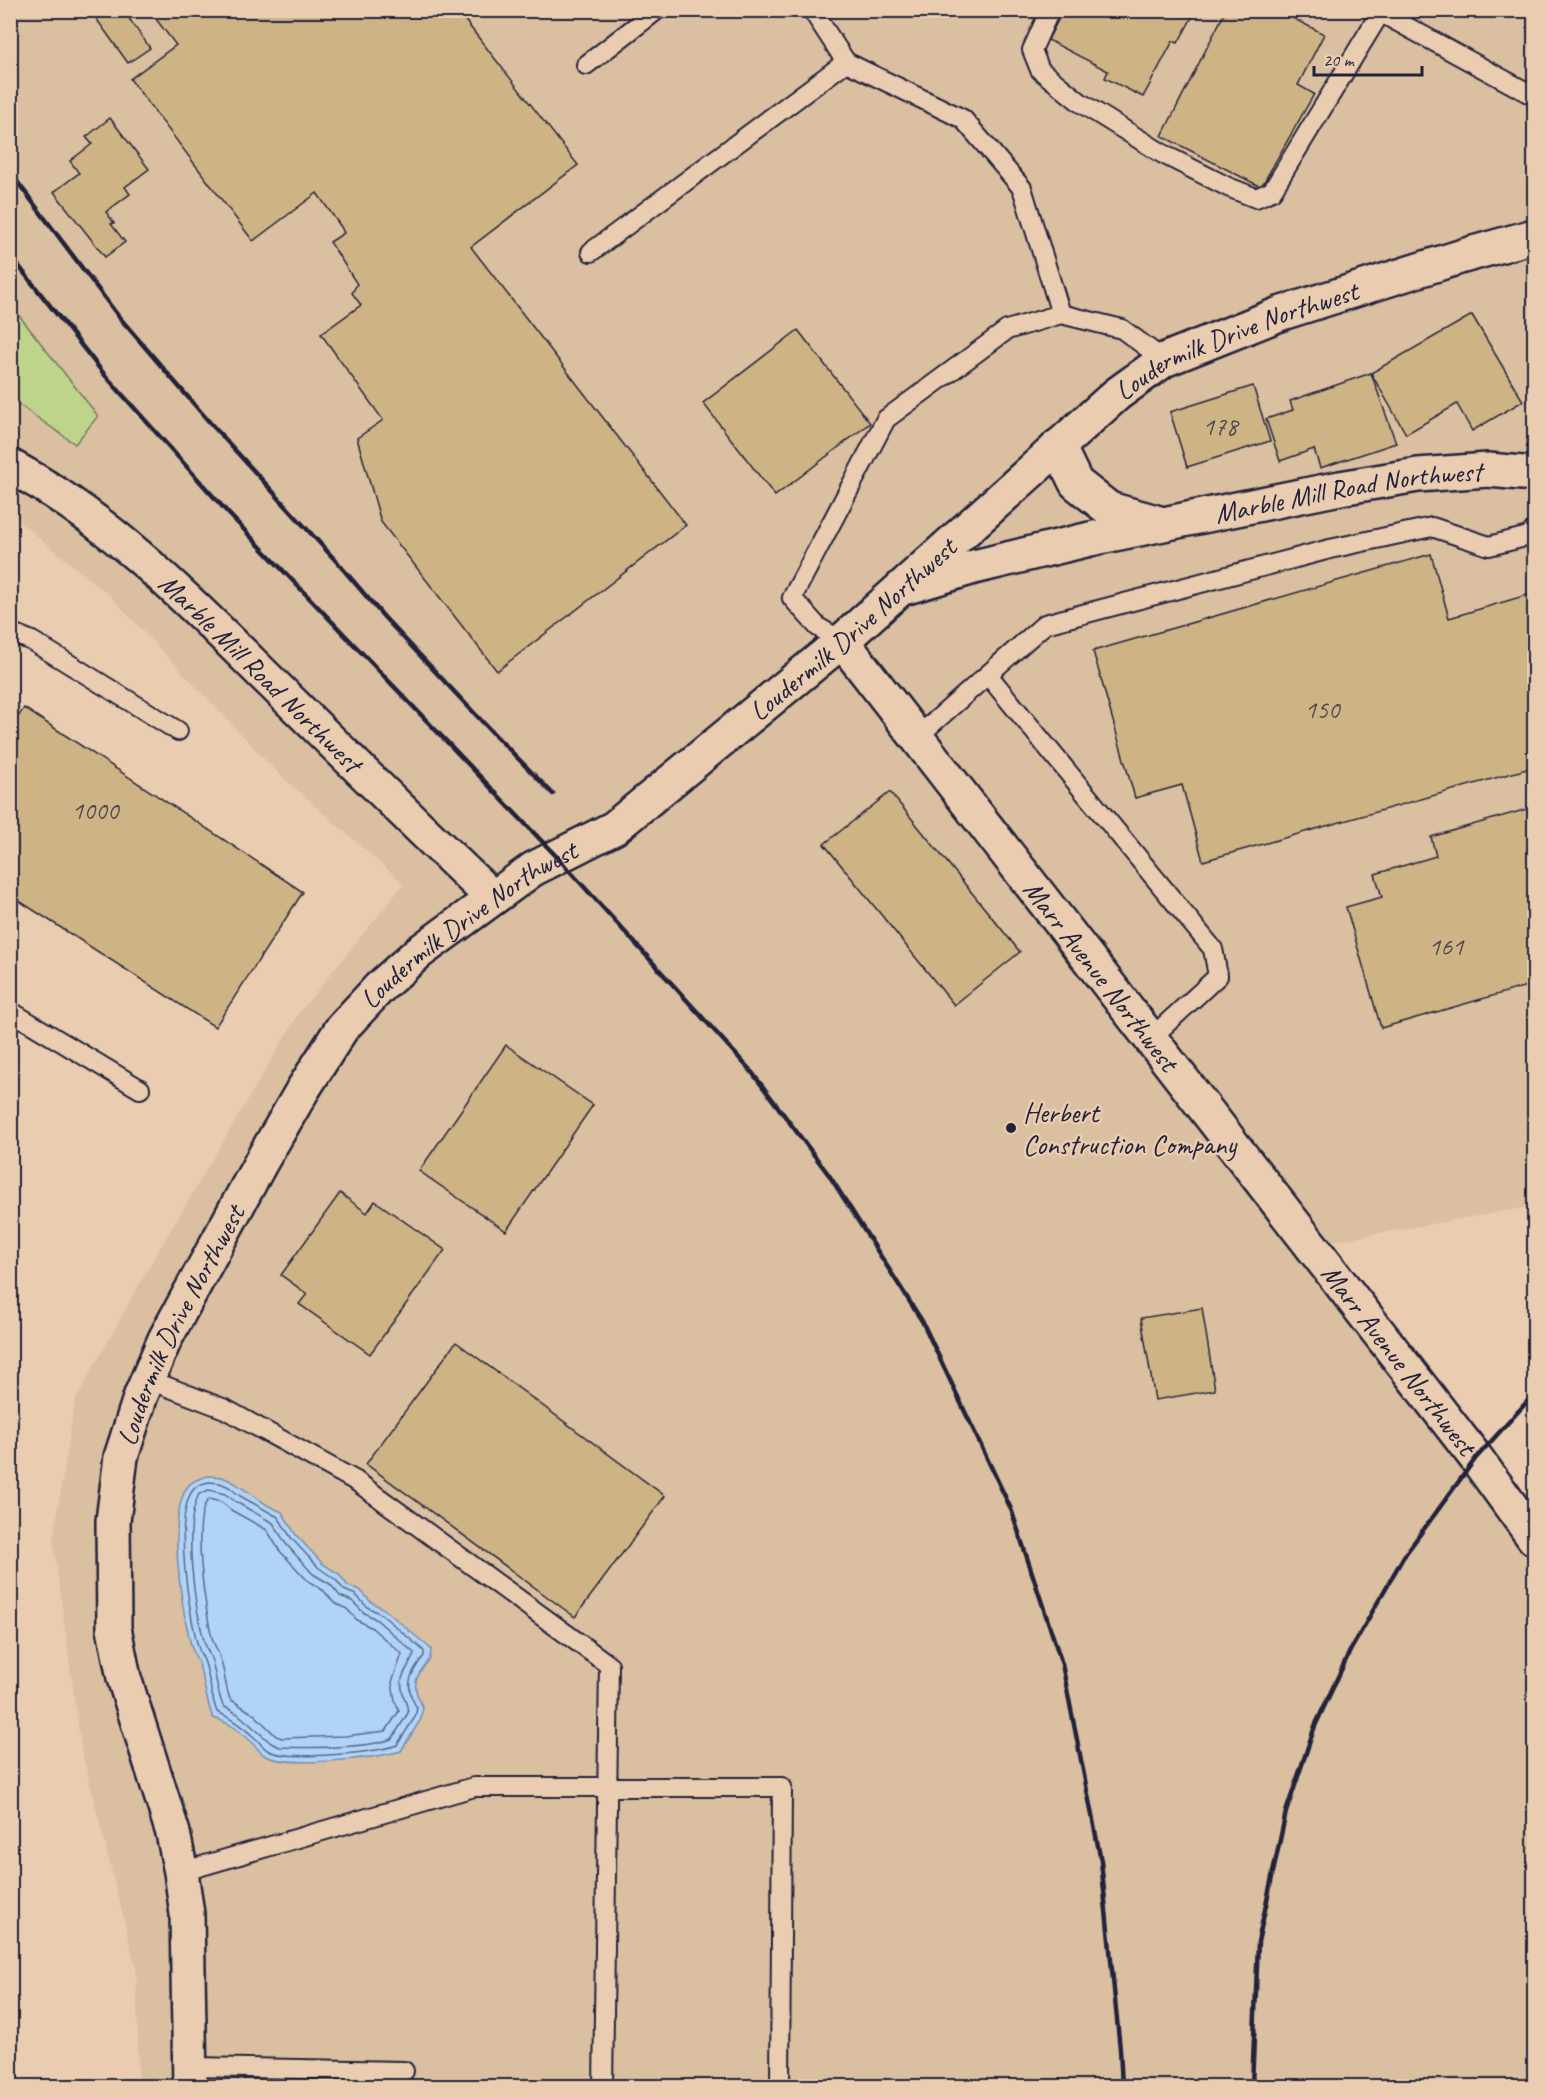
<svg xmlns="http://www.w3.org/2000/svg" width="1545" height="2097" font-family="Caveat,sans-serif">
<rect width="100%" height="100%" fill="#eacdb1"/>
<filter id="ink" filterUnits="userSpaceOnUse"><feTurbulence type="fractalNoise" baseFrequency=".0167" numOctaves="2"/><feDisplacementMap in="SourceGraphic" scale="12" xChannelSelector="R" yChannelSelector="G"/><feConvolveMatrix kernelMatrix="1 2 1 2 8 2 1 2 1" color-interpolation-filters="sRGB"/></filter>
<g filter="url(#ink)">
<path fill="#dabfa0" d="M10 11H1534V1206L1323 1243 1534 1507V2086H139L136 1968 81 1748 53 1539 75 1401 150 1265 299 1013 404 884 277 772 110 596 11 515Z"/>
<path fill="#bed48a" stroke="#707b62" stroke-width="1.5" d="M10 304 98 416 75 444 11 399Z"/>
<path fill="#b0d3f8" stroke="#778cac" stroke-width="1.5" d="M208 1476 222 1477 233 1482 269 1506 282 1512 296 1535 323 1564 339 1574 348 1586 360 1590 371 1602 384 1609 431 1649 430 1659C415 1676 410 1686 423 1707L421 1719 401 1751C375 1758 287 1769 264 1755 261 1753 258 1749 255 1746 243 1733 230 1722 213 1718 206 1701 205 1683 199 1665 197 1659 194 1654 192 1648 182 1614 166 1516 188 1486 193 1480 201 1478 208 1476Z"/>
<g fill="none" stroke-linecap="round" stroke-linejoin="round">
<g stroke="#5b6987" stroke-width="1.5">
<path d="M209 1482 220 1483 229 1487 240 1496 278 1517 292 1539 319 1568 335 1579 344 1590 356 1595 367 1607 381 1614 424 1651V1656C409 1674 404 1687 417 1708L415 1717 397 1745C375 1753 288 1761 269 1751 263 1748 260 1742 255 1738 243 1727 232 1718 217 1712 211 1696 210 1679 205 1663 203 1657 199 1652 198 1646 189 1615 173 1516 193 1490 197 1485 203 1483 209 1482Z"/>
<path d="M209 1490 225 1494 236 1502 273 1523 286 1544 313 1574 330 1584 340 1596 352 1601 363 1612 377 1620 414 1653C413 1661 404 1670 402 1679 399 1692 408 1702 408 1713L392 1739C363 1749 311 1748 280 1747L271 1743 238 1714 223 1706C217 1691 216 1676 212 1661 210 1655 207 1650 205 1644 195 1609 182 1527 199 1494Z"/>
<path d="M209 1499 221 1502 231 1510 267 1530 279 1550 307 1580 324 1591 334 1603 347 1609 357 1620 372 1628 402 1654 392 1682 395 1701 399 1711 386 1731 345 1736 282 1738 276 1736 255 1715 230 1699C225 1686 225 1672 220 1658 219 1652 215 1647 213 1641 206 1616 190 1517 209 1499Z"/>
</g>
</g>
<g fill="#ceb485" stroke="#22223b" stroke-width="1.5">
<path d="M90 10H123L150 48 128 63Z"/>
<path d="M149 10H475L464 19 578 165 471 247 686 525 497 671 381 522 357 438 383 420 321 334 361 305 352 293 357 284 330 242 344 233 341 227 317 193 253 241 130 79 176 45Z"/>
<path d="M1063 10H1196L1178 43 1173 41 1143 97 1105 78 1108 71 1048 40Z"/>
<path d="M1226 10H1277L1324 34 1298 85 1314 94 1261 187 1162 136Z"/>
<path d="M110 118 149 169 125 187 130 194 106 212 114 223 111 224 125 242 105 257 54 192 79 173 70 161 92 144 86 137Z"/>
<path d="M1472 315 1523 401 1472 431 1457 404 1406 434 1371 373Z"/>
<path d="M798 330 870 423 775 496 703 403Z"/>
<path d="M1371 373 1396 443 1320 468 1314 449 1280 461 1266 419 1293 410 1290 401Z"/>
<path d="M1253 386 1270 441 1187 467 1170 412Z"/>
<path d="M1431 554 1449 618 1534 593V767L1203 861 1182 785 1135 798 1093 651Z"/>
<path d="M24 708 303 892 215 1027 10 895V729Z"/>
<path d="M890 792 1020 952 954 1005 824 844Z"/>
<path d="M1534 807V984L1381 1028 1346 907 1382 897 1375 874 1436 856 1431 837Z"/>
<path d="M506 1045 593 1105 506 1231 419 1171Z"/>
<path d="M340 1193 367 1213 375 1201 445 1250 370 1354 299 1304 307 1294 281 1275Z"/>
<path d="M1202 1308 1215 1390 1155 1400 1141 1318Z"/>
<path d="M456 1342 665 1496 575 1617 366 1464Z"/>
</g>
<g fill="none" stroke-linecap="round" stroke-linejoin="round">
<g stroke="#22223b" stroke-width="22">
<g id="lane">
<path d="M812 10 846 62 963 119 1022 188 1061 314"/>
<path d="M1050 10 1032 50 1040 70 1081 103 1163 154 1228 187 1256 198 1272 191 1382 10"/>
<path d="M1376 10 1534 96"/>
<path d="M586 65 657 10"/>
<path d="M591 252 846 62"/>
<path d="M10 632 32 641 178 731"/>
<path d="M842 641 818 627 792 598 886 419 1007 330 1061 314 1122 329 1164 360"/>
<path d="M988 675 1213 949 1218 976 1151 1038"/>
<path d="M917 737 1045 624 1330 549 1432 527 1489 546 1529 536 1534 530"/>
<path d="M10 1011 140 1089"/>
<path d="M147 1379 225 1409 356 1481 609 1665 603 2086"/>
<path d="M181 1872 474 1787H782L780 2086"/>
<path d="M191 2067 404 2071"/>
</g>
</g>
<g stroke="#22223b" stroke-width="38">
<g id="street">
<path d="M1058 446 1076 483 1109 509 1156 522"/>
<path id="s1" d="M10 466C111 520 191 603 272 683 345 755 418 827 493 898"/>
<path id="s2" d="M907 587 974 567 1090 539 1340 488 1418 475 1488 470 1534 474"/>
<path id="s3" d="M842 641 1476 1458 1534 1538"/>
<path id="s4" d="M190 2086 187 1914 181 1872 173 1833 124 1678 114 1628 113 1521 121 1457 141 1395 165 1339 261 1162 302 1091 342 1028 380 987 418 953 533 869 614 828 842 641 1117 394 1164 360 1282 313 1463 256 1534 236"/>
</g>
</g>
<use href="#lane" stroke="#eacdb1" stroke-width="18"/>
<use href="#street" stroke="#eacdb1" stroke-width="33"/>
<g stroke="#22223b" stroke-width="4.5">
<path d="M10 172 119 317 212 425 337 562 384 617 493 733 553 794"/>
<path d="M10 255 104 374 229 514 557 857 751 1071 829 1175 922 1321 1011 1509 1062 1664 1101 1861 1120 2049 1122 2086"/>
<path d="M1252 2086 1258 1942 1286 1812 1315 1726 1350 1651 1404 1556 1476 1458 1534 1394"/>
</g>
</g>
</g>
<circle fill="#22223b" stroke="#eacdb1" stroke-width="2" cx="1011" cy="1128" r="6"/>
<g text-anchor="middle" stroke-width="5" stroke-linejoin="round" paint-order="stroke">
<g font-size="26" fill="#4d464e">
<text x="1220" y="435">178</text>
<text x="1322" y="718">150</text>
<text x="95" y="819">1000</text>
<text x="1446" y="955">161</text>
</g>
<g font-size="28" fill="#22223b" stroke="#eacdb1">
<text dy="10" stroke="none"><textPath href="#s4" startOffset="2260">Loudermilk Drive Northwest</textPath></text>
<text dy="10" stroke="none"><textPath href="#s2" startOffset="452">Marble Mill Road Northwest</textPath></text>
<text dy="10" stroke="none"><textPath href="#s4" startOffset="1774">Loudermilk Drive Northwest</textPath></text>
<text dy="10" stroke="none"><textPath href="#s1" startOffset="326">Marble Mill Road Northwest</textPath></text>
<text dy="10" stroke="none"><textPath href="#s4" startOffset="1288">Loudermilk Drive Northwest</textPath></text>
<text dy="10" stroke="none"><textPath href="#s3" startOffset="423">Marr Avenue Northwest</textPath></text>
<text dy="10" stroke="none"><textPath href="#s4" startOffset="784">Loudermilk Drive Northwest</textPath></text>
<text dy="10" stroke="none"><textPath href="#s3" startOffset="909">Marr Avenue Northwest</textPath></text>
</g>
<g font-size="28" fill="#22223b" stroke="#eacdb1" text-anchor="start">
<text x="1023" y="1122">Herbert<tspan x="1023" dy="32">Construction Company</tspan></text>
</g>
</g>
<rect width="1545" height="2097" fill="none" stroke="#eacdb1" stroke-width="36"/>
<rect x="18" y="18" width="1509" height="2061" fill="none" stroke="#22223b" stroke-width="2" filter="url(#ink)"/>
<path d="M1314 66v9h108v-9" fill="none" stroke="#22223b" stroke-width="3"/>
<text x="1323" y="66" font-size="18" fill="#22223b" stroke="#eacdb1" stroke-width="4.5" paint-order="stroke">20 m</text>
</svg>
